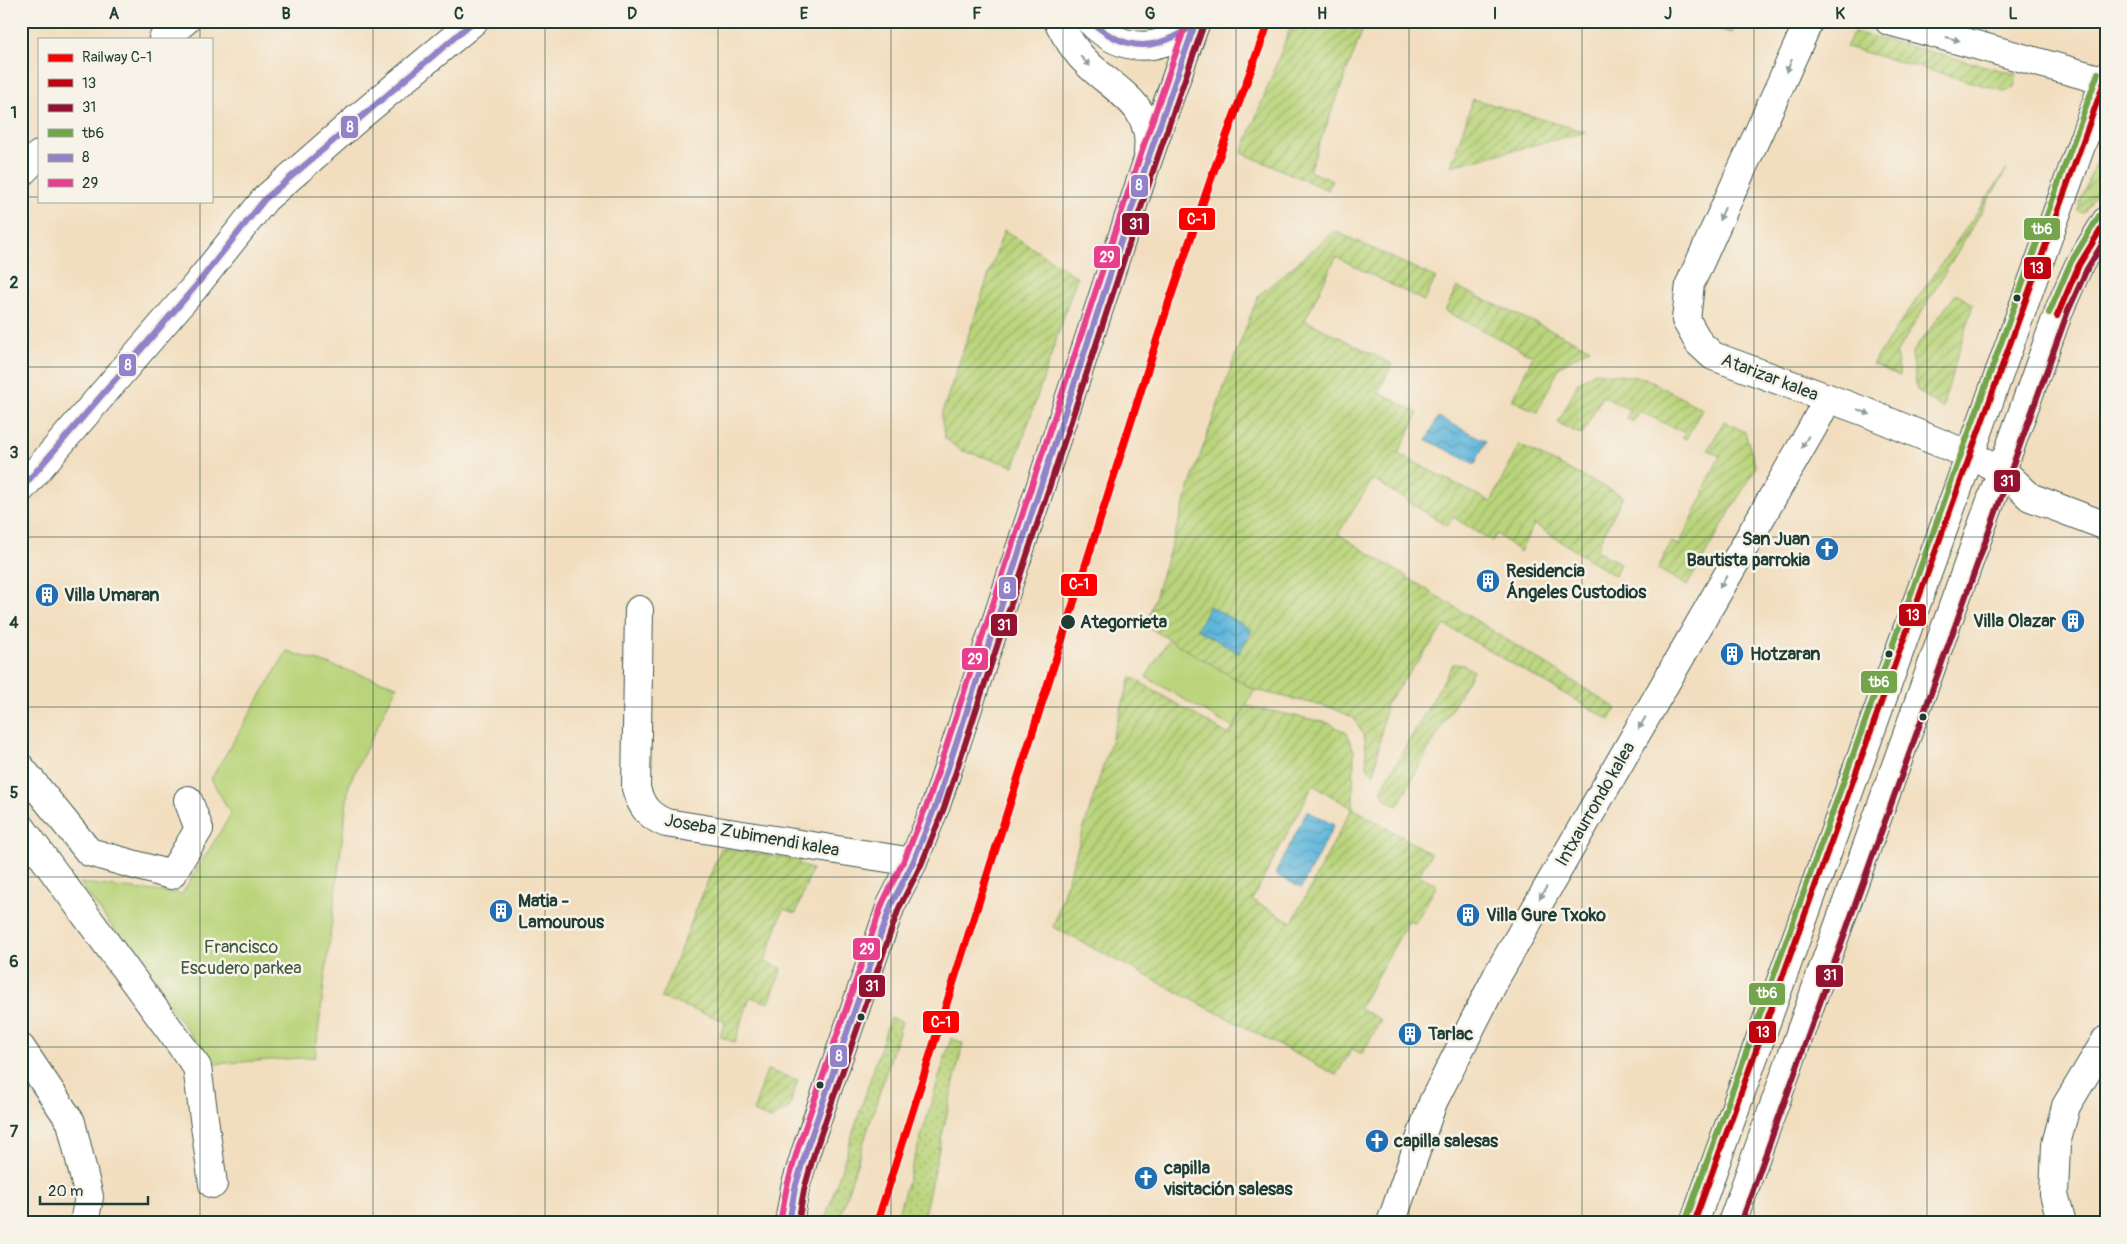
<svg xmlns="http://www.w3.org/2000/svg" width="2127" height="1244" font-family="Pangolin,sans-serif">
<defs>
<pattern id="grass-dots" width="8" height="8" patternUnits="userSpaceOnUse" patternTransform="scale(1.25)"><rect width="8" height="8" fill="#b9d47a"/><path d="M2 2h.1M6 6h.1" fill="none" stroke="#96ad65" stroke-width="1.8" stroke-linecap="round"/></pattern>
<pattern id="garden-furrows" width="10" height="10" patternUnits="userSpaceOnUse" patternTransform="scale(1.25)"><rect width="10" height="10" fill="#b9d47a"/><path d="M-1 1l2-2M0 10L10 0M9 11l2-2" fill="none" stroke="#96ad65"/></pattern>
<pattern id="water-waves" width="16" height="10" patternUnits="userSpaceOnUse" patternTransform="scale(1.25)"><rect width="16" height="10" fill="#5eb6db"/><path d="M0 5q4-4 8 0t8 0" fill="none" stroke="#4d95b2"/></pattern>
</defs>
<rect width="100%" height="100%" fill="#f7f3e8"/>
<filter id="ink" filterUnits="userSpaceOnUse"><feTurbulence type="fractalNoise" baseFrequency=".02" numOctaves="2"/><feDisplacementMap in="SourceGraphic" scale="10" xChannelSelector="R" yChannelSelector="G"/><feConvolveMatrix kernelMatrix="1 2 1 2 8 2 1 2 1" color-interpolation-filters="sRGB"/></filter>
<filter id="wash" filterUnits="userSpaceOnUse"><feTurbulence type="fractalNoise" baseFrequency=".0096" numOctaves="4" result="noise"/><feDisplacementMap in="SourceGraphic" scale="20" xChannelSelector="R" yChannelSelector="G"/><feGaussianBlur stdDeviation="1.12" result="paint"/><feColorMatrix in="noise" values="0 0 0 0 0 0 0 0 0 0 0 0 0 0 0 0 0 1.4 0 .05"/><feComposite in="paint" operator="in"/></filter>
<g filter="url(#wash)">
<rect width="100%" height="100%" fill="#f2debf"/>
<g fill="url(#grass-dots)" stroke="#6c8857">
<path d="M890 1018 902 1022 838 1223H824Z"/>
<path d="M951 1038 963 1043 922 1223H895Z"/>
</g>
<g fill="#b9d47a" stroke="#6c8857">
<path d="M1169 639 1255 690 1233 728 1146 677Z"/>
<path d="M287 651 397 686 349 784 315 1057 212 1064 80 883 182 894 231 814 211 779Z"/>
</g>
<g fill="url(#garden-furrows)" stroke="#6c8857" fill-rule="evenodd">
<path d="M1293 21H1366L1309 171 1332 180 1328 190 1242 153Z"/>
<path d="M1688 21H1726L1734 24 1732 33Z"/>
<path d="M1854 32 2016 74 2014 88 2004 91 1846 47Z"/>
<path d="M1473 99 1586 132 1451 166Z"/>
<path d="M2106 135V184L2098 191 2084 213 2077 211Z"/>
<path d="M2007 169 1896 354 1900 376 1872 364Z"/>
<path d="M1004 230 1077 277 1014 466 960 450 945 438 941 416Z"/>
<path d="M1335 231 1436 278 1424 301 1336 257 1305 320 1392 364 1378 392 1418 413 1398 454 1491 502 1519 445 1623 496 1596 550 1620 563 1615 576 1534 524 1520 552 1497 534 1492 541 1453 517 1447 526 1373 479 1338 534 1616 708 1610 720 1445 625 1386 704 1374 775 1367 767 1365 739 1354 718 1332 708 1255 690 1146 626 1192 479 1231 367 1258 296Z"/>
<path d="M1457 287 1590 348 1560 366 1537 412 1512 400 1533 356 1445 311Z"/>
<path d="M1956 294 1973 304 1942 408 1917 390 1912 353Z"/>
<path d="M1595 372 1645 378 1702 409 1686 439 1682 437 1685 433 1639 411 1633 422 1626 418 1630 410 1602 396 1582 435 1558 423 1578 383Z"/>
<path d="M1724 421 1745 432 1756 467 1687 586 1658 569 1671 542 1679 545 1705 492 1703 491 1720 456 1708 450Z"/>
<path d="M1453 664 1464 665 1473 671 1397 806 1385 799 1381 790Z"/>
<path d="M1131 677 1229 735 1246 706 1329 723 1347 733 1354 751 1353 808 1431 854 1419 875 1437 885 1415 923 1409 920 1359 1008 1381 1020 1362 1054 1352 1049 1336 1075 1053 927ZM1313 785 1352 808 1292 922 1252 900Z"/>
<path d="M721 848 800 860 799 865 812 869 796 913 783 909 765 962 782 968 769 1003 750 997 735 1042 720 1037 725 1021 661 998Z"/>
<path d="M767 1070 798 1080 789 1108 771 1119 753 1112Z"/>
</g>
<g fill="url(#water-waves)" stroke="#3e7a88">
<path d="M1438 417 1486 441 1475 464 1427 440Z"/>
<path d="M1209 606 1252 630 1239 653 1197 629Z"/>
<path d="M1307 811 1334 825 1301 888 1275 874Z"/>
</g>
</g>
<g filter="url(#ink)">
<g fill="none" stroke-linecap="round" stroke-linejoin="round">
<g stroke="#3f5549" stroke-width="30">
<g id="minor">
<path d="M1058 21C1066 37 1076 53 1089 65 1117 92 1154 106 1148 153"/>
<path d="M1090 21C1124 55 1160 52 1195 24"/>
<path d="M1809 21 1690 284 1686 320 1699 343 1713 356 1863 411 1969 455 2002 470 2030 497 2106 526"/>
<path d="M163 39 185 21"/>
<path d="M21 173 39 155"/>
<path d="M21 489 194 288 265 199 359 117 474 21"/>
<path d="M639 610 636 788C641 807 649 816 666 823L913 862"/>
<path d="M21 768 89 852 171 875 199 829 188 800"/>
<path d="M21 827 197 1067 213 1184"/>
<path d="M21 1048 71 1122 89 1197 84 1223"/>
<path d="M789 1223 795 1188 806 1151 891 905 913 862 936 805 1147 162 1196 21"/>
<path d="M1391 1223 1433 1102 1499 972 1813 427 1828 398"/>
<path d="M2062 1223 2054 1194 2056 1144 2066 1106 2106 1040"/>
</g>
</g>
<g stroke="#3f5549" stroke-width="30">
<g id="secondary">
<path d="M1889 21 2106 81"/>
<path d="M1694 1223 2106 76"/>
<path d="M1732 1223 2060 308 2079 265 2106 221"/>
</g>
</g>
<use href="#minor" stroke="#fff" stroke-width="28"/>
<use href="#secondary" stroke="#fff" stroke-width="28"/>
<g stroke="#f7f3e8" stroke-width="10">
<g id="bus-1">
<path d="M2057 316 2079 265 2106 221"/>
<path d="M1694 1223 2106 77"/>
</g>
</g>
<g stroke="#f7f3e8" stroke-width="10">
<g id="bus-2">
<path d="M798 1223 804 1190 814 1154 899 908 921 865 944 808 1155 165 1204 24"/>
<path d="M1741 1223 2068 311 2087 269 2106 238"/>
</g>
</g>
<g stroke="#f7f3e8" stroke-width="10">
<g id="bus-3">
<path d="M2049 313 2071 262 2099 216"/>
<path d="M1686 1220 2098 73"/>
</g>
</g>
<g stroke="#f7f3e8" stroke-width="10">
<g id="bus-4">
<path d="M1090 21C1127 53 1156 52 1195 24"/>
<path d="M21 489 194 288 265 199 474 21"/>
<path d="M789 1223 795 1188 806 1151 891 905 913 862 936 805 1147 162 1196 21"/>
</g>
</g>
<g stroke="#f7f3e8" stroke-width="10">
<path id="bus-5" d="M780 1222 787 1186 798 1148 883 902 905 858 928 802 1139 159 1187 21"/>
</g>
<use href="#bus-1" stroke="#bf0411" stroke-width="6"/>
<use href="#bus-2" stroke="#941231" stroke-width="6"/>
<use href="#bus-3" stroke="#74a54c" stroke-width="6"/>
<use href="#bus-4" stroke="#9182c9" stroke-width="6"/>
<use href="#bus-5" stroke="#e73f8d" stroke-width="6"/>
<g stroke="#f7f3e8" stroke-width="11">
<path id="rail-1" d="M877 1223 1169 302 1213 173 1269 21"/>
</g>
<use href="#rail-1" stroke="#f00" stroke-width="8"/>
</g>
<defs><path id="oneway-solid" d="M-6-.8H1V-3.2L6.5 0L1 3.2V.8H-6Z" transform="scale(1.25)"/></defs>
<g fill="#8f9e9a">
<use href="#oneway-solid" transform="translate(1953 39) rotate(15)"/>
<use href="#oneway-solid" transform="translate(1085 61) rotate(46)"/>
<use href="#oneway-solid" transform="translate(1789 66) rotate(114)"/>
<use href="#oneway-solid" transform="translate(1722 214) rotate(114)"/>
<use href="#oneway-solid" transform="translate(1864 412) rotate(22)"/>
<use href="#oneway-solid" transform="translate(1805 442) rotate(120)"/>
<use href="#oneway-solid" transform="translate(1723 582) rotate(120)"/>
<use href="#oneway-solid" transform="translate(1642 723) rotate(120)"/>
<use href="#oneway-solid" transform="translate(1543 893) rotate(120)"/>
</g>
</g>
<path fill="none" stroke="#1f3d34" stroke-width="1" stroke-opacity="0.55" d="M200 21V39M373 21V1223M545 21V1223M718 21V1223M891 21V1223M1063 21V1223M1236 21V1223M1409 21V1223M1582 21V1223M1754 21V1223M1927 21V1223M21 197H39M211 197H2106M200 201V1223M21 367H2106M21 537H2106M21 707H2106M21 877H2106M21 1047H2106"/>
<defs>
<g id="church-disc" transform="scale(1.25)"><circle r="9.5" fill="#1f6fb2" stroke="#f7f3e8"/><path d="M-1.2-6h2.4v3.5h3.3v2.4h-3.3V6h-2.4V-.1h-3.3v-2.4h3.3Z" fill="#fff"/></g>
<g id="building-disc" transform="scale(1.25)"><circle r="9.5" fill="#1f6fb2" stroke="#f7f3e8"/><path d="M-4-6H4V6H1V3H-1V6H-4ZM-2.5-4.3h1.7v1.8h-1.7ZM.8-4.3h1.7v1.8H.8ZM-2.5-1h1.7V.8h-1.7ZM.8-1h1.7V.8H.8Z" fill="#fff"/></g>
</defs>
<g fill-rule="evenodd">
<use href="#church-disc" x="1827" y="549"/>
<use href="#building-disc" x="1488" y="581"/>
<use href="#building-disc" x="47" y="595"/>
<use href="#building-disc" x="2073" y="621"/>
<use href="#building-disc" x="1732" y="654"/>
<use href="#building-disc" x="501" y="911"/>
<use href="#building-disc" x="1468" y="915"/>
<use href="#building-disc" x="1410" y="1034"/>
<use href="#church-disc" x="1377" y="1141"/>
<use href="#church-disc" x="1146" y="1178"/>
</g>
<g fill="#1f3d34" stroke="#f7f3e8" stroke-width="2">
<circle cx="2017" cy="298" r="4.5"/>
<circle cx="1068" cy="622" r="8"/>
<circle cx="1889" cy="654" r="4.5"/>
<circle cx="1923" cy="717" r="4.5"/>
<circle cx="861" cy="1017" r="4.5"/>
<circle cx="820" cy="1085" r="4.5"/>
</g>
<g text-anchor="middle" stroke-width="5" stroke-linejoin="round" paint-order="stroke">
<g font-size="18" fill="#1f3d34" stroke="#f7f3e8">
<text transform="translate(1770 377) rotate(21)" y="6">Atarizar kalea</text>
<text transform="translate(1595 804) rotate(-60)" y="6">Intxaurrondo kalea</text>
<text transform="translate(752 835) rotate(10)" y="6">Joseba Zubimendi kalea</text>
</g>
<g font-size="18" font-weight="bold" fill="#1f3d34" stroke="#f7f3e8" text-anchor="start">
<text x="1810" y="545" text-anchor="end">San Juan<tspan x="1810" dy="21">Bautista parrokia</tspan></text>
<text x="1506" y="577">Residencia<tspan x="1506" dy="21">Ángeles Custodios</tspan></text>
<text x="64" y="601">Villa Umaran</text>
<text x="2056" y="627" text-anchor="end">Villa Olazar</text>
<text x="1750" y="660">Hotzaran</text>
<text x="518" y="907">Matia -<tspan x="518" dy="21">Lamourous</tspan></text>
<text x="1486" y="921">Villa Gure Txoko</text>
<text x="1428" y="1040">Tarlac</text>
<text x="1394" y="1147">capilla salesas</text>
<text x="1164" y="1174">capilla<tspan x="1164" dy="21">visitación salesas</tspan></text>
</g>
<g font-size="18" font-weight="bold" fill="#1f3d34" stroke="#f7f3e8" text-anchor="start">
<text x="1080" y="628">Ategorrieta</text>
</g>
<g font-size="18" fill="#3e5b42" stroke="#f7f3e8">
<text x="241" y="953">Francisco<tspan x="241" dy="21">Escudero parkea</tspan></text>
</g>
</g>
<g stroke="#f7f3e8" stroke-width="2">
<rect x="340" y="115" width="19" height="24" rx="5" fill="#9182c9"/>
<rect x="1130" y="174" width="19" height="24" rx="5" fill="#9182c9"/>
<rect x="1178" y="207" width="38" height="24" rx="5" fill="#f00"/>
<rect x="1121" y="212" width="29" height="24" rx="5" fill="#941231"/>
<rect x="2023" y="217" width="38" height="24" rx="5" fill="#74a54c"/>
<rect x="1093" y="245" width="28" height="24" rx="5" fill="#e73f8d"/>
<rect x="2023" y="256" width="29" height="24" rx="5" fill="#bf0411"/>
<rect x="118" y="353" width="19" height="24" rx="5" fill="#9182c9"/>
<rect x="1993" y="469" width="28" height="24" rx="5" fill="#941231"/>
<rect x="1060" y="573" width="38" height="24" rx="5" fill="#f00"/>
<rect x="998" y="576" width="19" height="24" rx="5" fill="#9182c9"/>
<rect x="1898" y="603" width="29" height="24" rx="5" fill="#bf0411"/>
<rect x="990" y="613" width="28" height="24" rx="5" fill="#941231"/>
<rect x="961" y="647" width="28" height="24" rx="5" fill="#e73f8d"/>
<rect x="1860" y="670" width="38" height="24" rx="5" fill="#74a54c"/>
<rect x="852" y="937" width="29" height="24" rx="5" fill="#e73f8d"/>
<rect x="1815" y="964" width="29" height="24" rx="5" fill="#941231"/>
<rect x="858" y="974" width="28" height="24" rx="5" fill="#941231"/>
<rect x="1748" y="982" width="38" height="24" rx="5" fill="#74a54c"/>
<rect x="922" y="1010" width="38" height="24" rx="5" fill="#f00"/>
<rect x="1748" y="1020" width="29" height="24" rx="5" fill="#bf0411"/>
<rect x="829" y="1044" width="19" height="24" rx="5" fill="#9182c9"/>
</g>
<g font-size="14" text-anchor="middle" font-weight="bold" fill="#fff">
<text x="350" y="132">8</text>
<text x="1139" y="190">8</text>
<text x="1197" y="224">C-1</text>
<text x="1136" y="229">31</text>
<text x="2042" y="234">tb6</text>
<text x="1107" y="262">29</text>
<text x="2037" y="273">13</text>
<text x="128" y="370">8</text>
<text x="2007" y="486">31</text>
<text x="1079" y="589">C-1</text>
<text x="1007" y="593">8</text>
<text x="1913" y="620">13</text>
<text x="1004" y="630">31</text>
<text x="975" y="664">29</text>
<text x="1879" y="687">tb6</text>
<text x="867" y="954">29</text>
<text x="1830" y="980">31</text>
<text x="872" y="991">31</text>
<text x="1767" y="998">tb6</text>
<text x="941" y="1027">C-1</text>
<text x="1763" y="1037">13</text>
<text x="839" y="1061">8</text>
</g>
<rect width="2127" height="1244" fill="none" stroke="#f7f3e8" stroke-width="55"/>
<rect x="38" y="38" width="175" height="165" fill="#f7f3e8" stroke="#a1aaa0"/>
<rect x="48" y="54" width="25" height="8" fill="#ff0000" stroke="#a1aaa0"/>
<text x="82" y="62" font-size="15" fill="#1f3d34">Railway C-1</text>
<rect x="48" y="79" width="25" height="8" fill="#bf0411" stroke="#a1aaa0"/>
<text x="82" y="88" font-size="15" fill="#1f3d34">13</text>
<rect x="48" y="104" width="25" height="8" fill="#941231" stroke="#a1aaa0"/>
<text x="82" y="112" font-size="15" fill="#1f3d34">31</text>
<rect x="48" y="129" width="25" height="8" fill="#74a54c" stroke="#a1aaa0"/>
<text x="82" y="138" font-size="15" fill="#1f3d34">tb6</text>
<rect x="48" y="154" width="25" height="8" fill="#9182c9" stroke="#a1aaa0"/>
<text x="82" y="162" font-size="15" fill="#1f3d34">8</text>
<rect x="48" y="179" width="25" height="8" fill="#e73f8d" stroke="#a1aaa0"/>
<text x="82" y="188" font-size="15" fill="#1f3d34">29</text>
<path d="M40 1196v8h108v-8" fill="none" stroke="#1f3d34" stroke-width="2.5"/>
<text x="48" y="1196" font-size="15" fill="#1f3d34" stroke="#f7f3e8" stroke-width="4" paint-order="stroke">20 m</text>
<rect x="28" y="28" width="2072" height="1188" fill="none" stroke="#1f3d34" stroke-width="2"/>
<g font-size="16" text-anchor="middle" font-weight="bold" fill="#1f3d34">
<text x="114" y="19">A</text>
<text x="286" y="19">B</text>
<text x="459" y="19">C</text>
<text x="632" y="19">D</text>
<text x="804" y="19">E</text>
<text x="977" y="19">F</text>
<text x="1150" y="19">G</text>
<text x="1322" y="19">H</text>
<text x="1495" y="19">I</text>
<text x="1668" y="19">J</text>
<text x="1840" y="19">K</text>
<text x="2013" y="19">L</text>
<text x="14" y="118">1</text>
<text x="14" y="288">2</text>
<text x="14" y="458">3</text>
<text x="14" y="628">4</text>
<text x="14" y="798">5</text>
<text x="14" y="967">6</text>
<text x="14" y="1137">7</text>
</g>
</svg>
